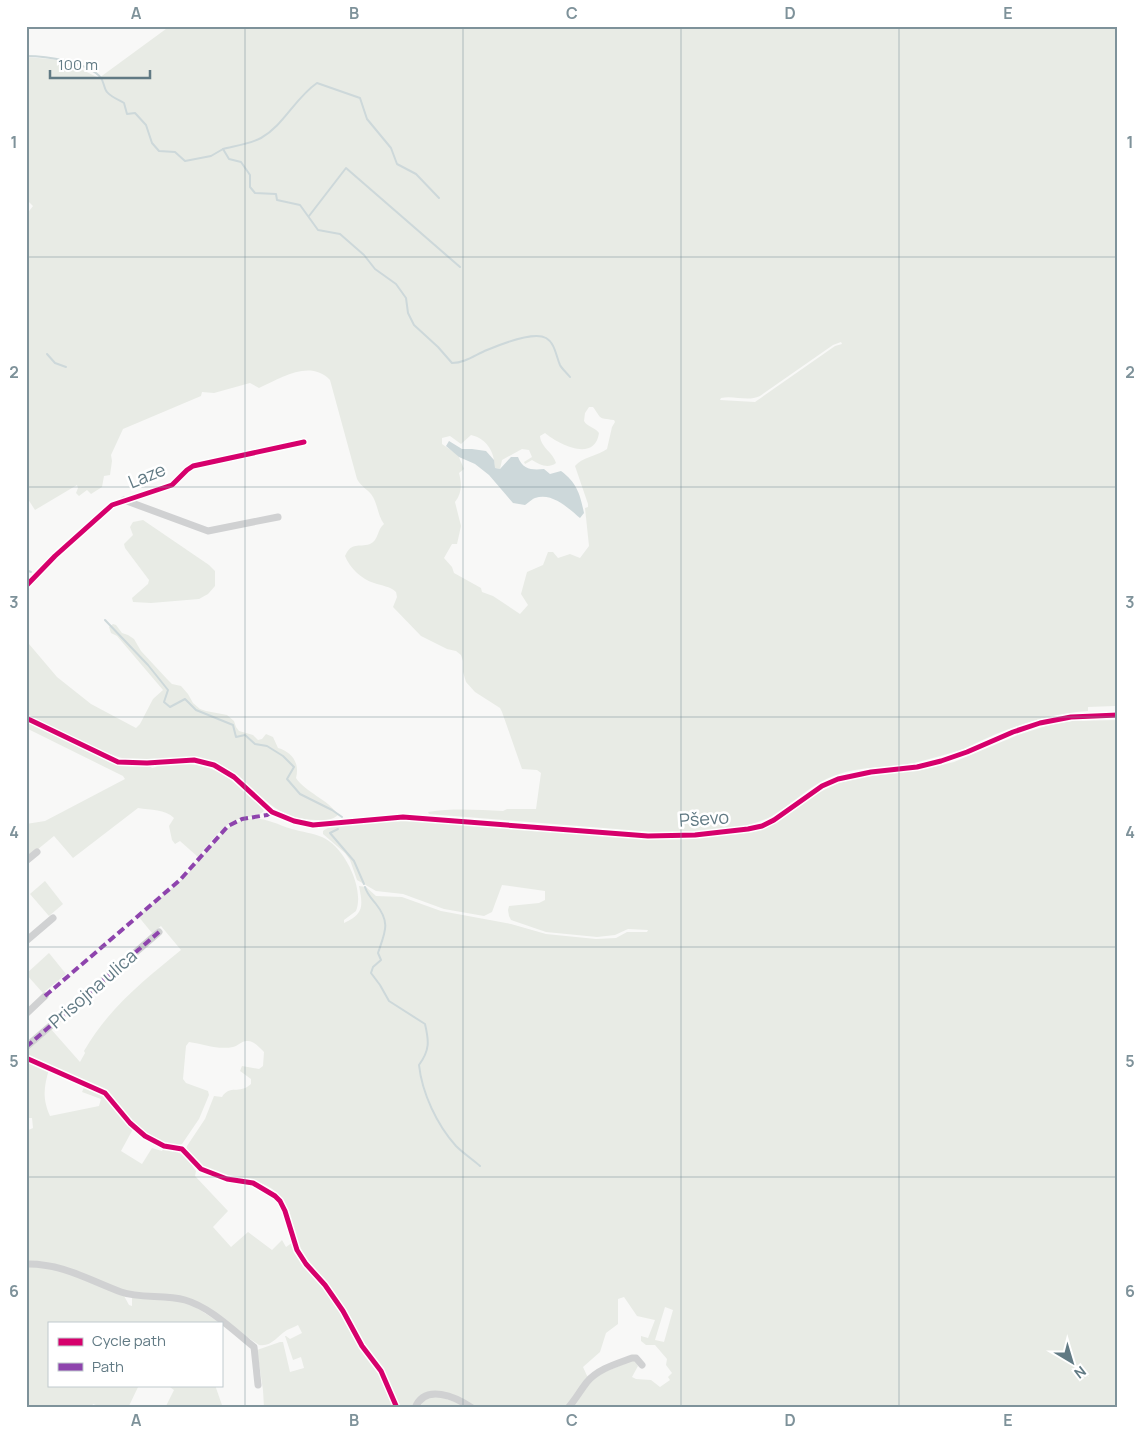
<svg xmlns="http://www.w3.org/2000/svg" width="1144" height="1434" font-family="Manrope,sans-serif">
<rect width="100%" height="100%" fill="#f8f8f7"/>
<g fill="#e8ebe5" fill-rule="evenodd">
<path d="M170 26H1118V710H1116L1115 706 1088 707V711C1056 713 1026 722 996 734 981 740 967 749 951 753 939 756 927 760 914 763 888 768 861 766 836 775 812 783 794 803 772 816 741 833 688 832 653 832L429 814 428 812C454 808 478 810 503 811L507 809H536L541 773 537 770 522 769 502 712 500 708 475 692 466 682 463 672V661L461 655 456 651 447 649 421 636 393 607 397 597 396 592C390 586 382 586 374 583 361 579 350 568 345 556 352 541 358 548 370 544 379 540 377 529 384 524 378 516 378 506 373 497 369 490 361 487 357 479L330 380C310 359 281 378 259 388L250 383 214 393 202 392 201 396 123 429 111 455 112 461 110 475 104 476 102 487 91 494 87 490 79 496 76 493 78 488 77 485 35 510 26 496V215L33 206 26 199V57L62 60 99 78ZM841 342 842 344 835 346 755 402 720 400 721 398C734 395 747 402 760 396L833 345ZM589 407H593C602 419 597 418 614 420L615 422 612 427 607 449C598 456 582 457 575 466L588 504V507L585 508 589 546 580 558 570 554 558 558 553 552H548L543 565 527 572 521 594 528 605 520 614 493 596 482 592 481 588 454 573 452 567 444 558 452 544H457L461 526 455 502C462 493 462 484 459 473L464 469 458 455 442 444V438L450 436 461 444 471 435C486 438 496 453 494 468L500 469 502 460 522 449 529 450 532 457 524 462 525 464 532 460C540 465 548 469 556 463 553 452 541 448 540 436L545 433C558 444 595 463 599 433 595 427 587 427 584 421L585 413Z"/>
<path d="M143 520 209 565 215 571V586L208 594 199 599 151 603 133 602 132 598 148 584 149 580 125 548 124 544 133 535 130 527 133 522Z"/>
<path d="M113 624 116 625 122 633 128 635 134 639 141 651 167 679 172 684 181 686 188 694 193 703 200 709 206 711 227 715 234 721 236 727 239 731 253 735 258 740 262 739 266 734 273 737 278 748C292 752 300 763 296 778 306 793 328 799 338 815 331 821 325 820 316 820 270 820 258 786 223 766 196 751 165 761 136 760 127 760 118 757 110 754L26 716V629L28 630 29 644 57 677 91 704 136 728 140 724 153 699 163 690 117 636 111 633 109 627Z"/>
<path d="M1118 720V1408H570L595 1376 634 1360 638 1366 632 1377 636 1379 651 1380 660 1387 670 1380 668 1377 672 1373 666 1365 667 1359 655 1345H646L641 1341V1336L648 1338 655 1320 637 1316 624 1297 618 1299V1324L606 1333 600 1352 583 1367 588 1378 565 1408H475L439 1396 470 1408H264L263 1390 257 1350 280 1342H283L290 1372 304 1368 301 1357 293 1360 285 1336H286L290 1339 302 1333 298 1325C295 1327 291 1328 287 1330 277 1336 272 1347 259 1345L194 1301 123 1294 129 1305 132 1306V1297L174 1299 194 1306 220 1323H49V1385H139L128 1408H104L93 1404 91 1408H26V1131L33 1128 32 1118H26V1060L49 1069C44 1087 42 1098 50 1116L99 1106 101 1099 82 1092 85 1085 105 1095 133 1129 121 1151 142 1164 152 1148 162 1151 164 1147C183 1153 185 1155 196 1171L195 1176 228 1211 213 1227 231 1247 248 1232 272 1250 282 1240 286 1247 296 1240C292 1229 287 1207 282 1199 266 1174 226 1181 203 1168 197 1164 191 1156 186 1151L187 1146 205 1119 214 1096 222 1097C230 1084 239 1095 251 1084V1079L240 1071 242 1066 259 1069 263 1066 264 1052C260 1048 254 1041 248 1041 242 1040 238 1046 233 1047 218 1050 203 1044 189 1042L186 1046 183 1079 186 1083 208 1091 209 1095 199 1119 182 1144 178 1146 157 1141 139 1128 111 1095 26 1055V1049L50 1028 80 1062 85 1053 84 1051C108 1009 143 981 181 950L161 926 152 933 138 916C151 904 166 894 179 882 198 866 217 831 238 822 258 813 273 823 292 829 302 832 313 833 322 837 344 846 365 889 356 911L344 920V923C364 914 363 906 359 886L366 887 376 896 402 897 441 911 511 924 546 934 596 939 616 938 627 932H647L648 930 628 929 615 935 597 937 546 932 511 920 509 916 508 910 509 906 539 903 545 900V891L502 885 492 912 484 916 444 909 403 894 376 891 357 880 350 860 345 853 323 834V831C331 822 390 821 405 820L687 838 740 834 763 829 774 824 812 796 838 783 864 777 921 770 954 762 1018 735 1049 725 1072 721ZM665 1307 673 1310 664 1342 655 1340Z"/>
<path d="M26 721 116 763 134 766H150L152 768 156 767 157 765C197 761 219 765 248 795 254 800 260 805 264 811 259 817 243 816 234 821 219 829 209 844 198 857L180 841 175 844 172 840 169 826 174 818C165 809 151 810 138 808L73 858 54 836 26 859V824L45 821 125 779 123 776 26 728Z"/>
<path d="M45 881 63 904 49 916 30 894Z"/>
<path d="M49 953 66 974 43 993 26 974Z"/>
<path d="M167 1385H215L223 1408H165L174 1390Z"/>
</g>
<path fill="#cdd8da" d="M449 441 462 449H472L486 451 494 460 495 468 500 469 511 457H518C523 470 532 470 544 469L550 474 561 471C577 483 580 494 584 513L580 518C568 508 552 492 535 498 532 499 528 503 525 505L513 503 489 475 475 464 459 457 446 446Z"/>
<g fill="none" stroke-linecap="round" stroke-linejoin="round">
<g stroke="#cdd8da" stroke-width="2">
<path d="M26 56C45 56 89 62 101 78 104 82 104 89 107 92 111 97 119 100 124 103L127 114 135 113 146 125 152 143 159 151 175 152 185 161 211 156 223 149 229 159 241 162 250 175V187L255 193 276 194 277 200 300 205 318 230 340 234 364 255 375 269 396 284 406 298 408 313 414 325 438 347 452 363C465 363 475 355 487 350 499 345 534 331 546 338 555 343 556 356 560 365 562 369 567 373 570 377"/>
<path d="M223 149C235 146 250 144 261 138 284 125 295 98 317 83L360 98 367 119 391 148 397 164 416 174 439 198"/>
<path d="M309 216 346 168 460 267"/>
<path d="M47 354 55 363 66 367"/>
<path d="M26 570 31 572"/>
<path d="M105 620 148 665 168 690 164 702 170 707 185 699 196 710 233 725 236 737 245 735 255 744 267 746 283 756 294 767 287 779 300 794 332 810 342 817"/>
<path d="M338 829 330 833 354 861 364 884"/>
<path d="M365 887C367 894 372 899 376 904 391 923 385 932 378 953L381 960 373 967 371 973 380 985 389 1001 425 1024C429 1041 430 1050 419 1065 422 1093 437 1125 456 1146 463 1153 472 1159 480 1166"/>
</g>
<g stroke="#d0d1d2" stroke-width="7">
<path d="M124 500 208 531 278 517"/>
<path d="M26 586 55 556 112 505 172 485 187 470 193 466 304 442"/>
<path d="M26 718 118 762 147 763 194 760 214 765 234 777 272 812 294 821 313 825 403 817 648 836 695 835 748 829 762 826 774 820 822 786 838 779 871 772 917 767 941 761 967 752 1013 732 1040 723 1071 717 1118 715"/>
<path d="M26 861 37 852"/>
<path d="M26 941 53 918"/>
<path d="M26 1014 45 996"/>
<path d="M26 1047 159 932"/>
<path d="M26 1058 105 1093 130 1123 145 1136 164 1146 182 1149 201 1169 227 1179 253 1183 275 1196 280 1201 285 1211 297 1250 306 1264 325 1285 343 1311 362 1346 381 1371 397 1408"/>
<path d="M26 1264C61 1263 89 1280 121 1292 140 1299 165 1294 185 1300 210 1307 234 1331 254 1347L258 1385"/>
<path d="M415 1408C425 1383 456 1397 472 1408"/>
<path d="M568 1408C575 1400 580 1391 587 1382 598 1369 616 1364 632 1358H636L642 1365"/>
</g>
<g stroke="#8e44ad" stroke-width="4" stroke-dasharray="8 4" stroke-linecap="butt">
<path d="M45 996 180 880 228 826 242 819 267 815 272 812"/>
<path d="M26 1047 159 932"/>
</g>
<g stroke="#fff" stroke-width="8">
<g id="cycleway">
<path d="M26 586 55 556 112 505 172 485 187 470 193 466 304 442"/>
<path d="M26 718 118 762 147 763 194 760 214 765 234 777 272 812 294 821 313 825 403 817 648 836 695 835 748 829 762 826 774 820 822 786 838 779 871 772 917 767 941 761 967 752 1013 732 1040 723 1071 717 1118 715"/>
<path d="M26 1058 105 1093 130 1123 145 1136 164 1146 182 1149 201 1169 227 1179 253 1183 275 1196 280 1201 285 1211 297 1250 306 1264 325 1285 343 1311 362 1346 381 1371 397 1408"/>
</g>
</g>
<use href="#cycleway" stroke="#d6006c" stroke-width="5"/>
</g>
<path fill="none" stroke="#7e929a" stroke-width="1" stroke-opacity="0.55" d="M245 26V1408M463 26V1408M681 26V1408M899 26V1408M26 257H1118M26 487H1118M26 717H1118M26 947H1118M26 1177H1118"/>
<g text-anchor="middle" stroke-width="5" stroke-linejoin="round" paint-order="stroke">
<g font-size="18" fill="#617a84" stroke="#fff">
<text transform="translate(147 476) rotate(-22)" y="6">Laze</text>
<text transform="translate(704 819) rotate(-4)" y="6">Pševo</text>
<text transform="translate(93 989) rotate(-41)" y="6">Prisojna ulica</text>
</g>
</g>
<rect width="1144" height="1434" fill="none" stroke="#ffffff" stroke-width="55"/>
<rect x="48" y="1322" width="175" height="65" fill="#ffffff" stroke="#c0cace"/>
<rect x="58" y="1338" width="25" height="8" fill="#d6006c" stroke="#c0cace"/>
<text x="92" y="1346" font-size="15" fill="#617a84">Cycle path</text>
<rect x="58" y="1363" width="25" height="8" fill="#8e44ad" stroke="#c0cace"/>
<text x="92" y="1372" font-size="15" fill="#617a84">Path</text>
<g transform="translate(1072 1362) rotate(142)" stroke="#ffffff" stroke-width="4" paint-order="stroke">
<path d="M0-4L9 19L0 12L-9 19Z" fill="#617a84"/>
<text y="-8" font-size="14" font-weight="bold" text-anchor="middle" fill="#617a84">N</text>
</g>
<path d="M50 70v8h100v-8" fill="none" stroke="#617a84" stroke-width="2.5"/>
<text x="58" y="70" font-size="15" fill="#617a84" stroke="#ffffff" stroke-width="4" paint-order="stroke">100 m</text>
<rect x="28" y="28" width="1088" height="1378" fill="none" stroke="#7e929a" stroke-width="2"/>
<g font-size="16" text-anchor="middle" font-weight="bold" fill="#7e929a">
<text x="136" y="19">A</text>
<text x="354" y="19">B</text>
<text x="572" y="19">C</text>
<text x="790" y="19">D</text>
<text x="1008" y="19">E</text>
<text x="14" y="148">1</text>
<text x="1130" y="148">1</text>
<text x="14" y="378">2</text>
<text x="1130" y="378">2</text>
<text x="14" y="608">3</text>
<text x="1130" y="608">3</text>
<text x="14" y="838">4</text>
<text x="1130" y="838">4</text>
<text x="14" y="1067">5</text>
<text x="1130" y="1067">5</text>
<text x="14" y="1297">6</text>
<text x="1130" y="1297">6</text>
<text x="136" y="1426">A</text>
<text x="354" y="1426">B</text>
<text x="572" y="1426">C</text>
<text x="790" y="1426">D</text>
<text x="1008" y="1426">E</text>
</g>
</svg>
